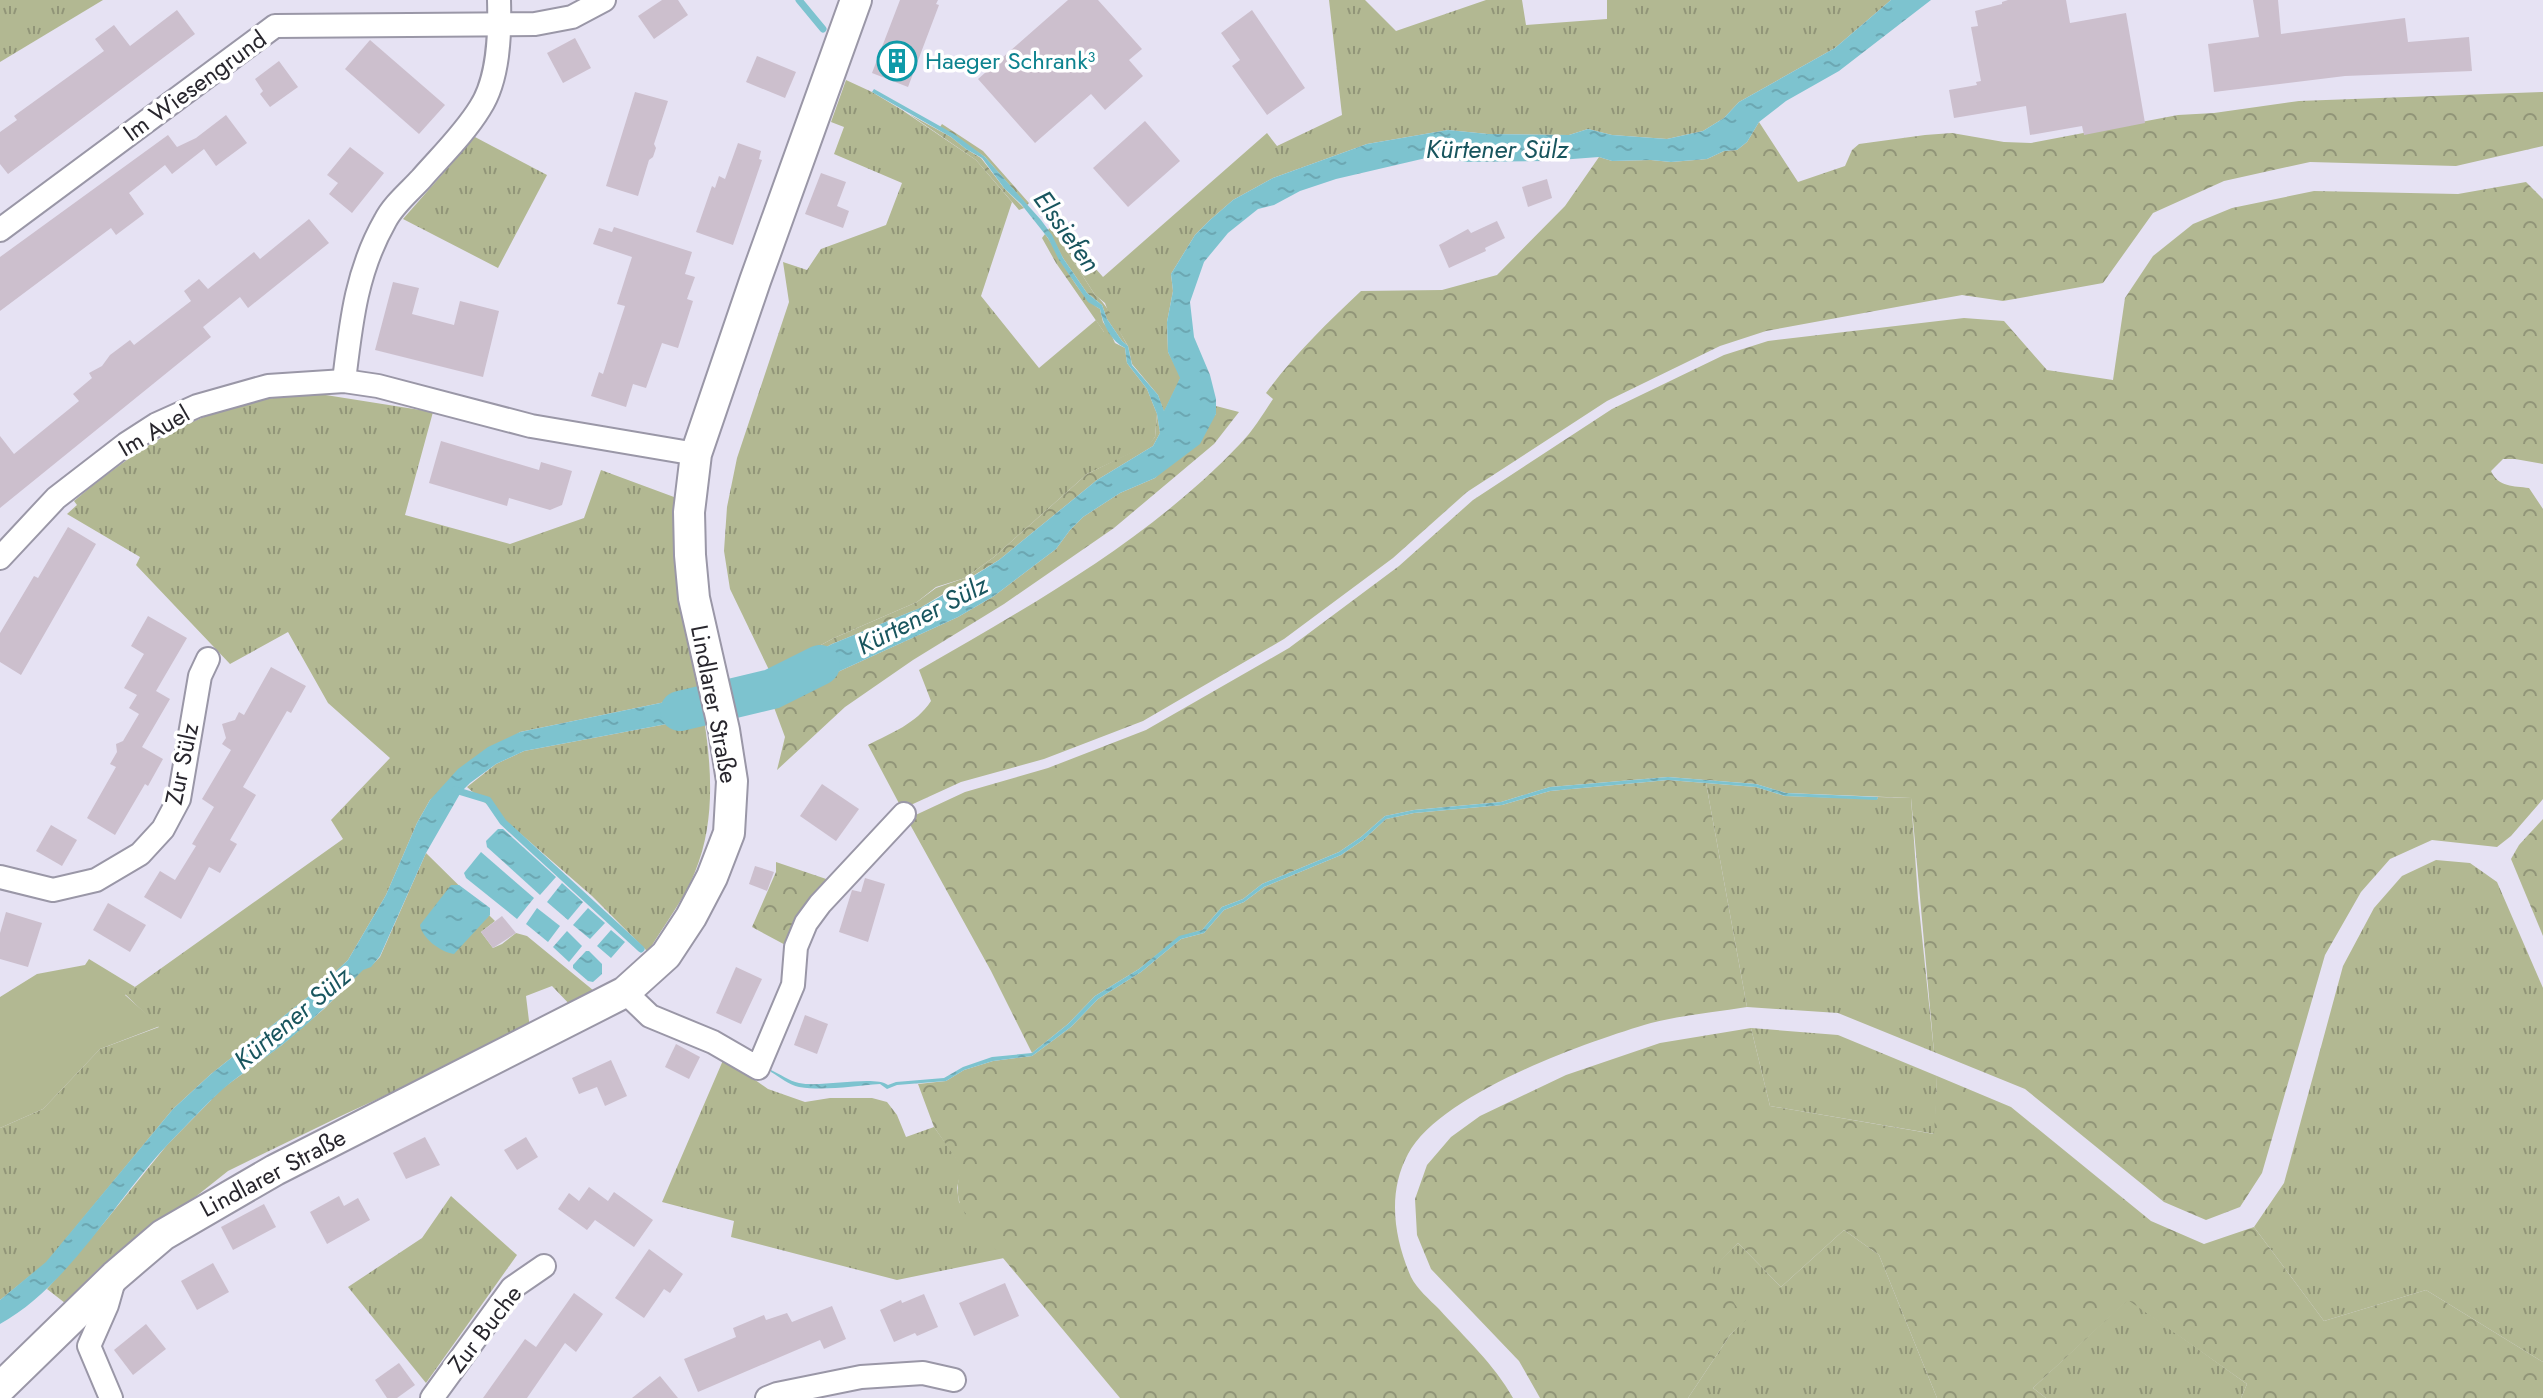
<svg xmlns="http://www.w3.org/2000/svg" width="2543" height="1398" font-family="Jost,sans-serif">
<defs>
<pattern id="grass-tufts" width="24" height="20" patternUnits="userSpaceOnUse" patternTransform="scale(2)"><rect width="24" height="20" fill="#b2b892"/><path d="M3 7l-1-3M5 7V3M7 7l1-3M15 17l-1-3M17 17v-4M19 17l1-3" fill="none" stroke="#919578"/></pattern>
<pattern id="forest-crowns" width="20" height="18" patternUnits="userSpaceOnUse" patternTransform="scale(2)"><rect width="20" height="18" fill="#b2b892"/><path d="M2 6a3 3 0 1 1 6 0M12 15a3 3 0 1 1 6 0" fill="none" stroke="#919578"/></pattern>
<pattern id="water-ripples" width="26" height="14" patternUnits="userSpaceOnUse" patternTransform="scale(2)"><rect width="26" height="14" fill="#7dc3cf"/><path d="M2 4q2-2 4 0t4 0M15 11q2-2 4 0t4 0" fill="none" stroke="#6ca7b2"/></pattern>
</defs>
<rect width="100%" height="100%" fill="#e6e2f3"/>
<g fill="url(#grass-tufts)">
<path d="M0 0H103L0 62Z"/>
<path d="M1329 0H1365L1396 31 1486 0H1522L1526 25 1607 19V0H1891L1835 48 1739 102 1724 118 1703 131 1667 139 1612 135 1588 129 1569 135 1488 134 1448 130 1367 144 1273 178 1233 200 1210 220 1195 235 1171 274 1173 291 1167 322 1168 352 1181 377 1164 412 1158 395 1132 364 1128 346 1109 314 1105 303 1095 295 1051 226 1059 227 1103 277 1267 133 1277 146 1342 115Z"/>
<path d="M846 80 872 92 902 110 976 160 1012 202 981 296 1039 368 1096 320 1104 332H1110L1115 343 1125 348 1127 363 1147 389 1157 414 1155 437 1150 444 1087 474 994 557 965 578 936 587 917 602 834 638 770 672 730 589 724 551 727 507 737 458 789 302 783 262 807 270 821 249 886 225 902 183 834 154 844 127 831 122Z"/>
<path d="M475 137 547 175 498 268 403 219Z"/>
<path d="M313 393 433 412 405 515 510 544 584 518 601 470 674 497V543L699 695 520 732 430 800 417 823 386 895 348 960 314 992 211 1074 173 1109 46 1263 0 1300V1128L43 1109 100 1049 159 1027 125 994 343 839 331 820 390 758 328 703 288 632 230 664 136 565 140 557 67 514 77 505 74 501C154 435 209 402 313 393Z"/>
<path d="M704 719C712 770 715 823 695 872 684 900 663 926 648 952L592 896 467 787 496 764 524 751 688 720Z"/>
<path d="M1706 783 1756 787 1785 796 1877 799 1878 797 1911 798 1918 898 1934 1052 1838 1013 1747 1007Z"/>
<path d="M426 853 495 921 481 932 493 948 502 944 516 933 527 936 599 995 574 1009 552 986 526 996 530 1029 343 1115 228 1171 194 1198 139 1234 98 1269 65 1303 47 1289 103 1224 167 1145 223 1088 282 1045 325 1008 363 969 371 966 380 957Z"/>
<path d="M2436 860 2470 863 2497 882 2543 988V1362L2426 1290 2324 1321 2254 1227 2284 1183 2343 966 2374 908 2402 876Z"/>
<path d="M1751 1028 1838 1035 1937 1076 1935 1134 1770 1106Z"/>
<path d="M724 1058 768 1089 805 1102 830 1098H872L887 1102 897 1115 906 1137 934 1127 962 1166 957 1188 959 1202 1004 1258 897 1280 731 1237 734 1221 662 1202Z"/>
<path d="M451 1196 517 1255 426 1383 348 1287 422 1238Z"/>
<path d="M1844 1230 1879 1255 1937 1398H1688L1730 1335 1745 1320 1710 1270 1738 1243 1781 1287Z"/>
<path d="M2128 1299 2247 1384 2241 1398H2046L2033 1388Z"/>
</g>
<g fill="url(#forest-crowns)">
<path d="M2543 92V146L2456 166 2310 162 2224 181 2153 213 2103 283 2003 301 1962 295 1766 331 1720 346 1607 401 1467 492 1393 558 1284 639 1143 721 1044 759 961 782 902 809 868 745C891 733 916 724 931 701L919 670C1032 605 1150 539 1240 444 1253 431 1263 414 1273 399L1266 393C1294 355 1327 323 1361 291L1442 290 1497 275 1565 206 1599 157 1612 161 1651 160 1671 162 1707 159 1724 151 1737 150 1747 142 1759 122 1798 182 1845 166 1852 150 1859 144 1925 135 1952 133 2004 142 2031 143 2178 115 2214 113 2299 101Z"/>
<path d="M909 114 951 137 966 149 981 158 1004 188 1024 208 1019 210 976 160Z"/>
<path d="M942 124 983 151 1029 203 1027 205 985 157 940 127Z"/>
<path d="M2526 182 2543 199V464L2515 459H2503L2491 471C2498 487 2514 486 2529 488L2543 509V799L2511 836 2497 847 2432 840 2390 859 2361 892 2325 955 2262 1173 2240 1207 2206 1220 2164 1202 2025 1089 1934 1052 1911 798 1786 793 1756 784 1668 777 1550 787 1501 802 1414 810 1385 816 1361 837 1339 852 1262 884 1243 899 1222 907 1202 930 1179 937 1139 969 1095 996 1068 1024 1032 1053 991 971 907 819 965 792 1048 768 1146 730 1289 648 1399 566 1473 500 1612 409 1724 355 1768 341 1964 318 2004 321 2047 370 2113 380 2125 298 2153 256 2193 224 2232 208 2314 191 2458 194Z"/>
<path d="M1051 226 1095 295C1109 305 1118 330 1128 346L1122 341 1107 319 1102 305 1087 293 1063 258 1048 230Z"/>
<path d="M1045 234C1063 258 1074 293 1100 309L1103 322 1110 332H1104L1056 263 1042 238Z"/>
<path d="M1216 406 1239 412 1214 444 1114 528 1004 604 913 660 845 707 777 770 785 737 772 702 958 617 994 596 1056 549 1070 530 1083 517 1120 493 1155 478 1216 414Z"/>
<path d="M1157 414 1160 433 1153 446 1097 480 999 560 920 608 832 644 772 676 770 672 834 638 917 602 936 588 965 578 994 557 1087 474 1150 443 1155 437Z"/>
<path d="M1668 780 1706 783 1747 1007C1716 1012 1682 1015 1651 1023 1586 1042 1441 1093 1408 1154 1387 1193 1394 1238 1411 1277 1417 1289 1430 1300 1439 1309 1465 1338 1494 1364 1513 1398H1120L962 1209C955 1194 958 1181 961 1166L934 1127 918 1084 946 1081 964 1070 993 1061 1032 1056 1071 1027 1098 999 1141 972 1181 939 1204 933 1224 910 1244 902 1264 887 1341 855 1363 840 1386 819 1414 813 1502 805 1550 791Z"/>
<path d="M2543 819V936L2511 859 2519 845Z"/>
<path d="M776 862 835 882 791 948 752 927 776 872Z"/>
<path d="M1751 1028 1770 1106 1934 1134 1937 1076 2011 1107 2151 1221 2204 1244 2254 1227 2324 1321 2426 1290 2543 1362V1398H2241L2247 1384 2128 1300 2033 1388 2046 1398H1937L1879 1255 1844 1230 1781 1287 1738 1243 1711 1270 1746 1320 1730 1335 1688 1398H1540L1519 1361 1431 1269 1417 1235 1415 1199 1427 1165 1451 1137 1480 1116 1566 1075 1660 1043Z"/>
</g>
<path fill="#b2b892" d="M89 959 135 987 125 995 160 1026 100 1049 43 1109 0 1128V997L37 974 85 965Z"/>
<g fill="url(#water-ripples)">
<path d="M1891 0H1931L1839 71 1786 101 1759 122 1747 142 1737 150 1724 151 1707 159 1671 162 1651 160 1612 161 1599 157 1546 161 1465 162 1449 157 1426 158 1336 179 1300 191 1274 205 1258 209 1228 233 1204 262 1190 302 1194 337 1210 375 1216 399V414L1200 444 1155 478 1120 493 1083 517 1070 530 1056 549 994 596 958 617 772 702V676L832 644 920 608 945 594 999 560 1097 480 1153 446 1160 433 1157 414 1147 389 1127 363 1125 348C1111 341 1103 325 1100 309L1088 302 1059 260 1048 238 1021 204 1004 188 982 158 966 149 951 137 872 92 874 89 954 134 985 157 1041 220 1052 235 1063 258 1087 293 1102 305 1107 319 1122 341 1128 346 1132 365 1158 395 1164 411 1180 378 1168 352 1167 322 1173 291 1171 274 1195 235 1210 220 1233 200 1273 178 1367 144 1448 130 1488 134 1569 135 1588 129 1612 135 1667 139 1703 131 1724 118 1739 102 1835 48Z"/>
<path d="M699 695 704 719 688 720 524 751 496 764 470 783 461 792 426 853 380 956 371 967 363 970C337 996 311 1022 282 1045 263 1060 241 1073 223 1089 205 1105 188 1124 171 1141 117 1197 69 1286 0 1324V1300L46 1262 173 1109 211 1074 314 992 348 960 386 895 417 823 430 800 458 769 488 747 520 732Z"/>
<path d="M1668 777 1756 784 1786 793 1878 797 1877 800 1785 796 1756 787 1668 780 1550 791 1502 805 1414 813 1386 819 1363 840 1341 855 1264 887 1244 902 1224 910 1204 933 1181 939 1141 972 1098 999 1071 1027 1032 1056 993 1061 964 1070 946 1081 897 1085 887 1089 880 1084C854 1086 825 1091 799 1087 789 1085 780 1077 771 1072V1070C780 1074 789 1081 799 1083 822 1088 873 1075 888 1085L896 1082 944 1078 963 1067 992 1057 1032 1053 1068 1024 1095 996 1139 969 1179 936 1202 930 1222 907 1243 899 1262 884 1339 852 1361 837 1385 816 1414 810 1501 802 1550 787Z"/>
<path d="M498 829H503L556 877 540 895 487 847 486 841Z"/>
<path d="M481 852 534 898 517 919 466 878 464 873Z"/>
<path d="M562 883 583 902 568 920 547 902Z"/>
<path d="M451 885H459L490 908V915L454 954C440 952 422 938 420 925Z"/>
<path d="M537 908 560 926 548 942 526 924Z"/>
<path d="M588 908 605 923 590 939 573 925Z"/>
<path d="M611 930 625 942 611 958 597 946Z"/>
<path d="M567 931 582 946 569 962 553 947Z"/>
<path d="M586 951H589L602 964V974L593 982 588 981 573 968V965Z"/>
</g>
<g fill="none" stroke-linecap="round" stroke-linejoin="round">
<g stroke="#7dc3cf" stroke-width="7">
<path d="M799 0 823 29"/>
<path d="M455 790 488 800 503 822 641 949"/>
</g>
<path stroke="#7dc3cf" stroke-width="40" d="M680 711 772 689 820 665"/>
</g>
<g fill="#ccbfcd">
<path d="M662 0H678L688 15 654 39 638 16Z"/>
<path d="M900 0H938L936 4 939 5 908 87 872 73Z"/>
<path d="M1068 0H1098L1142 49 1129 60 1143 76 1105 110 1091 94 1035 143 978 79Z"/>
<path d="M2008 0H2066L2070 23 2126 13 2145 123 2084 135 2082 126 2030 135 2026 106 1954 118 1949 90 1977 85 1976 82 1981 81 1971 27 1978 26 1975 11 2002 4V2Z"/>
<path d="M2253 0H2278L2281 34 2405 18 2408 42 2469 37 2472 71 2345 76 2214 92 2208 44 2259 37Z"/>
<path d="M177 10 195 34 8 174 0 164V132L17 120 14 116 104 51 95 39 114 25 130 46Z"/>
<path d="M1252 10 1305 88 1267 115 1232 66 1240 60 1221 33Z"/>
<path d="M575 38 591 68 563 83 547 53Z"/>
<path d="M370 40 445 105 419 134 345 69Z"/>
<path d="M757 56 796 72 785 98 746 82Z"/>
<path d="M279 61 298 87 270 107 260 94 263 91 255 79Z"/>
<path d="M635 92 668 101 654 144 656 148 653 157 649 160 638 196 606 186Z"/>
<path d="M226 115 247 143 216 166 204 149 172 174 165 165 129 193 144 214 116 235 111 228 0 311V257L168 135 177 147 196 138Z"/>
<path d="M1145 121 1180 161 1128 207 1093 168Z"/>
<path d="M738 143 761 151 759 159 762 160 733 245 696 232 712 186 715 188 719 176 725 179Z"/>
<path d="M350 147 384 173 352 213 329 194 338 183 327 175Z"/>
<path d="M821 173 846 182 837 206 849 211 843 228 805 214Z"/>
<path d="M1547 179 1552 198 1528 207 1522 187Z"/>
<path d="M309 219 329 243 248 308 240 297 203 327 211 337 0 508V436L14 454 79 401 73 394 92 378 89 373 102 366 110 355 130 340 134 345 191 301 184 291 199 279 208 289 254 252 260 259Z"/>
<path d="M1497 221 1505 238 1485 248 1486 251 1449 268 1439 245 1468 229 1471 233Z"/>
<path d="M614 227 692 252 685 274 695 277 687 299 693 301 678 348 662 343 646 388 633 384 626 407 591 396 599 372 603 374 625 306 617 304 632 257 593 244 599 228 612 232Z"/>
<path d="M393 282 419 288 412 314 454 325 460 301 499 311 483 377 375 350Z"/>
<path d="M441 441 539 470 541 462 572 471 562 505 550 510 509 498 507 506 429 483Z"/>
<path d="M68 527 96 544 21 675 0 662V633L34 576 38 578Z"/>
<path d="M148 616 187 638 156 691 170 699 142 747 163 759 148 786 145 784 115 835 87 818 116 767 110 764 117 752 116 744 123 741 139 714 129 708 137 695 124 688 144 654 131 646Z"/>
<path d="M271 667 306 686 291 713 287 711 243 787 256 795 230 840 237 844 220 873 209 867 181 919 144 897 160 871 175 880 196 846 192 844 214 807 202 799 231 750 222 744 226 738 222 724 235 720 239 712 244 715Z"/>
<path d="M822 784 859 809 836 841 800 816Z"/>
<path d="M51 825 77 840 62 866 36 851Z"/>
<path d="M755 866 774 872 767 891 749 884Z"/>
<path d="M865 878 885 884 868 942 839 932 852 890 861 892Z"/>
<path d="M108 903 146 925 130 952 93 930Z"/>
<path d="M6 912 42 923 28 967 0 959V933Z"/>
<path d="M502 916 516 933 493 948 481 932Z"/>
<path d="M736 967 762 979 741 1024 716 1013Z"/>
<path d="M805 1015 828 1024 817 1054 794 1045Z"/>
<path d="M676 1044 700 1057 689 1079 665 1067Z"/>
<path d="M611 1060 627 1096 605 1106 597 1087 579 1094 572 1078Z"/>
<path d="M425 1137 440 1165 406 1179 393 1153Z"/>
<path d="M526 1137 538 1157 517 1170 504 1150Z"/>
<path d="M589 1187 608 1201 614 1192 653 1220 634 1247 595 1220 587 1230 558 1209 569 1193 579 1201Z"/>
<path d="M339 1196 344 1206 358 1198 370 1220 327 1244 310 1212Z"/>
<path d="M264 1204 276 1227 233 1250 221 1227Z"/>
<path d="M649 1249 683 1274 670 1293 664 1289 644 1318 615 1298Z"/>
<path d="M213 1263 229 1292 197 1310 181 1281Z"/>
<path d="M1005 1283 1019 1316 974 1336 959 1303Z"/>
<path d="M574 1293 603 1314 576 1352 565 1343 527 1398H483L525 1339 536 1347Z"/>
<path d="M924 1294 938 1327 917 1336 915 1333 894 1342 880 1310 901 1300 902 1303Z"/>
<path d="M832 1306 846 1339 824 1349 820 1340 698 1392 684 1359 736 1337 733 1328 764 1315 766 1320 787 1313 792 1322Z"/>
<path d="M146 1324 166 1349 133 1375 114 1350Z"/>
<path d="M399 1363 415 1385 397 1398H387L375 1380Z"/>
<path d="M660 1376 678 1398H632Z"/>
</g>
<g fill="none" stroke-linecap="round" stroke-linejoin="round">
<g stroke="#9a97a7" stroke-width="26">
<g id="street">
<path d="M0 230 275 26 535 24 572 17 604 0"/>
<path d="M344 381C351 323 356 272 385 221 393 205 409 192 421 179 441 156 464 134 480 108 499 79 500 34 499 0"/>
<path d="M0 558 56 498 126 444 157 424 197 406 268 386 344 381 378 386 531 426 696 454"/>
<path d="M0 877 53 890 96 880 140 854 163 829 179 799 200 676 208 659"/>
<path d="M625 992 650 1016 713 1042 758 1068 793 985 796 947 806 923 820 904 904 814"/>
<path d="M111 1398 89 1346 107 1305 115 1277"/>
<path d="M432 1398 512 1288 544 1266"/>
<path d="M767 1398 777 1394 861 1377 923 1373 954 1380"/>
</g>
</g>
<g stroke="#9a97a7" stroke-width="34">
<path id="secondary" d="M0 1388 115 1276 163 1235 275 1170 625 992 666 955 691 917 712 877 729 833 732 781 724 730 694 598 690 555 689 512 696 454 755 281 856 0"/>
</g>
<use href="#street" stroke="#fff" stroke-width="22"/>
<use href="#secondary" stroke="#fff" stroke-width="30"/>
</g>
<defs>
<g id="building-ring" transform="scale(2)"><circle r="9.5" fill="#fff" stroke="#0f9aa8" stroke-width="1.5"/><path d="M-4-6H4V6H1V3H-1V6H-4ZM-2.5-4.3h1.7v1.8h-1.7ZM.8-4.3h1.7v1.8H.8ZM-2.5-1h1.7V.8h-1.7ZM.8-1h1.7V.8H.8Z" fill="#0f9aa8"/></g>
</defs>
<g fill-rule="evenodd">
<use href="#building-ring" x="897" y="61"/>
</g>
<g text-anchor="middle" stroke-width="7" stroke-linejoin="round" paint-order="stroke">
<g font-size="24" fill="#0d838f" stroke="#fff" text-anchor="start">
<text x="925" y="69">Haeger Schrank³</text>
</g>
<g font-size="24" fill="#28262d" stroke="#fff">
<text transform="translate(195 86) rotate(-36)" y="8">Im Wiesengrund</text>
<text transform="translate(154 431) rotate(-30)" y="8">Im Auel</text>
<text transform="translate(714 704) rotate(79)" y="8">Lindlarer Straße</text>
<text transform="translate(182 764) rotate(-78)" y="8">Zur Sülz</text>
<text transform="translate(273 1173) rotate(-28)" y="8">Lindlarer Straße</text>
<text transform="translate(485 1329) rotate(-52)" y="8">Zur Buche</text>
</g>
<g font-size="26" font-style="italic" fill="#18555e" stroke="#fff">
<text x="1497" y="158">Kürtener Sülz</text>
<text transform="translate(1067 231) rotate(54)" y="9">Elssiefen</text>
<text transform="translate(922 615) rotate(-27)" y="9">Kürtener Sülz</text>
<text transform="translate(292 1018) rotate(-40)" y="9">Kürtener Sülz</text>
</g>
</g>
</svg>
